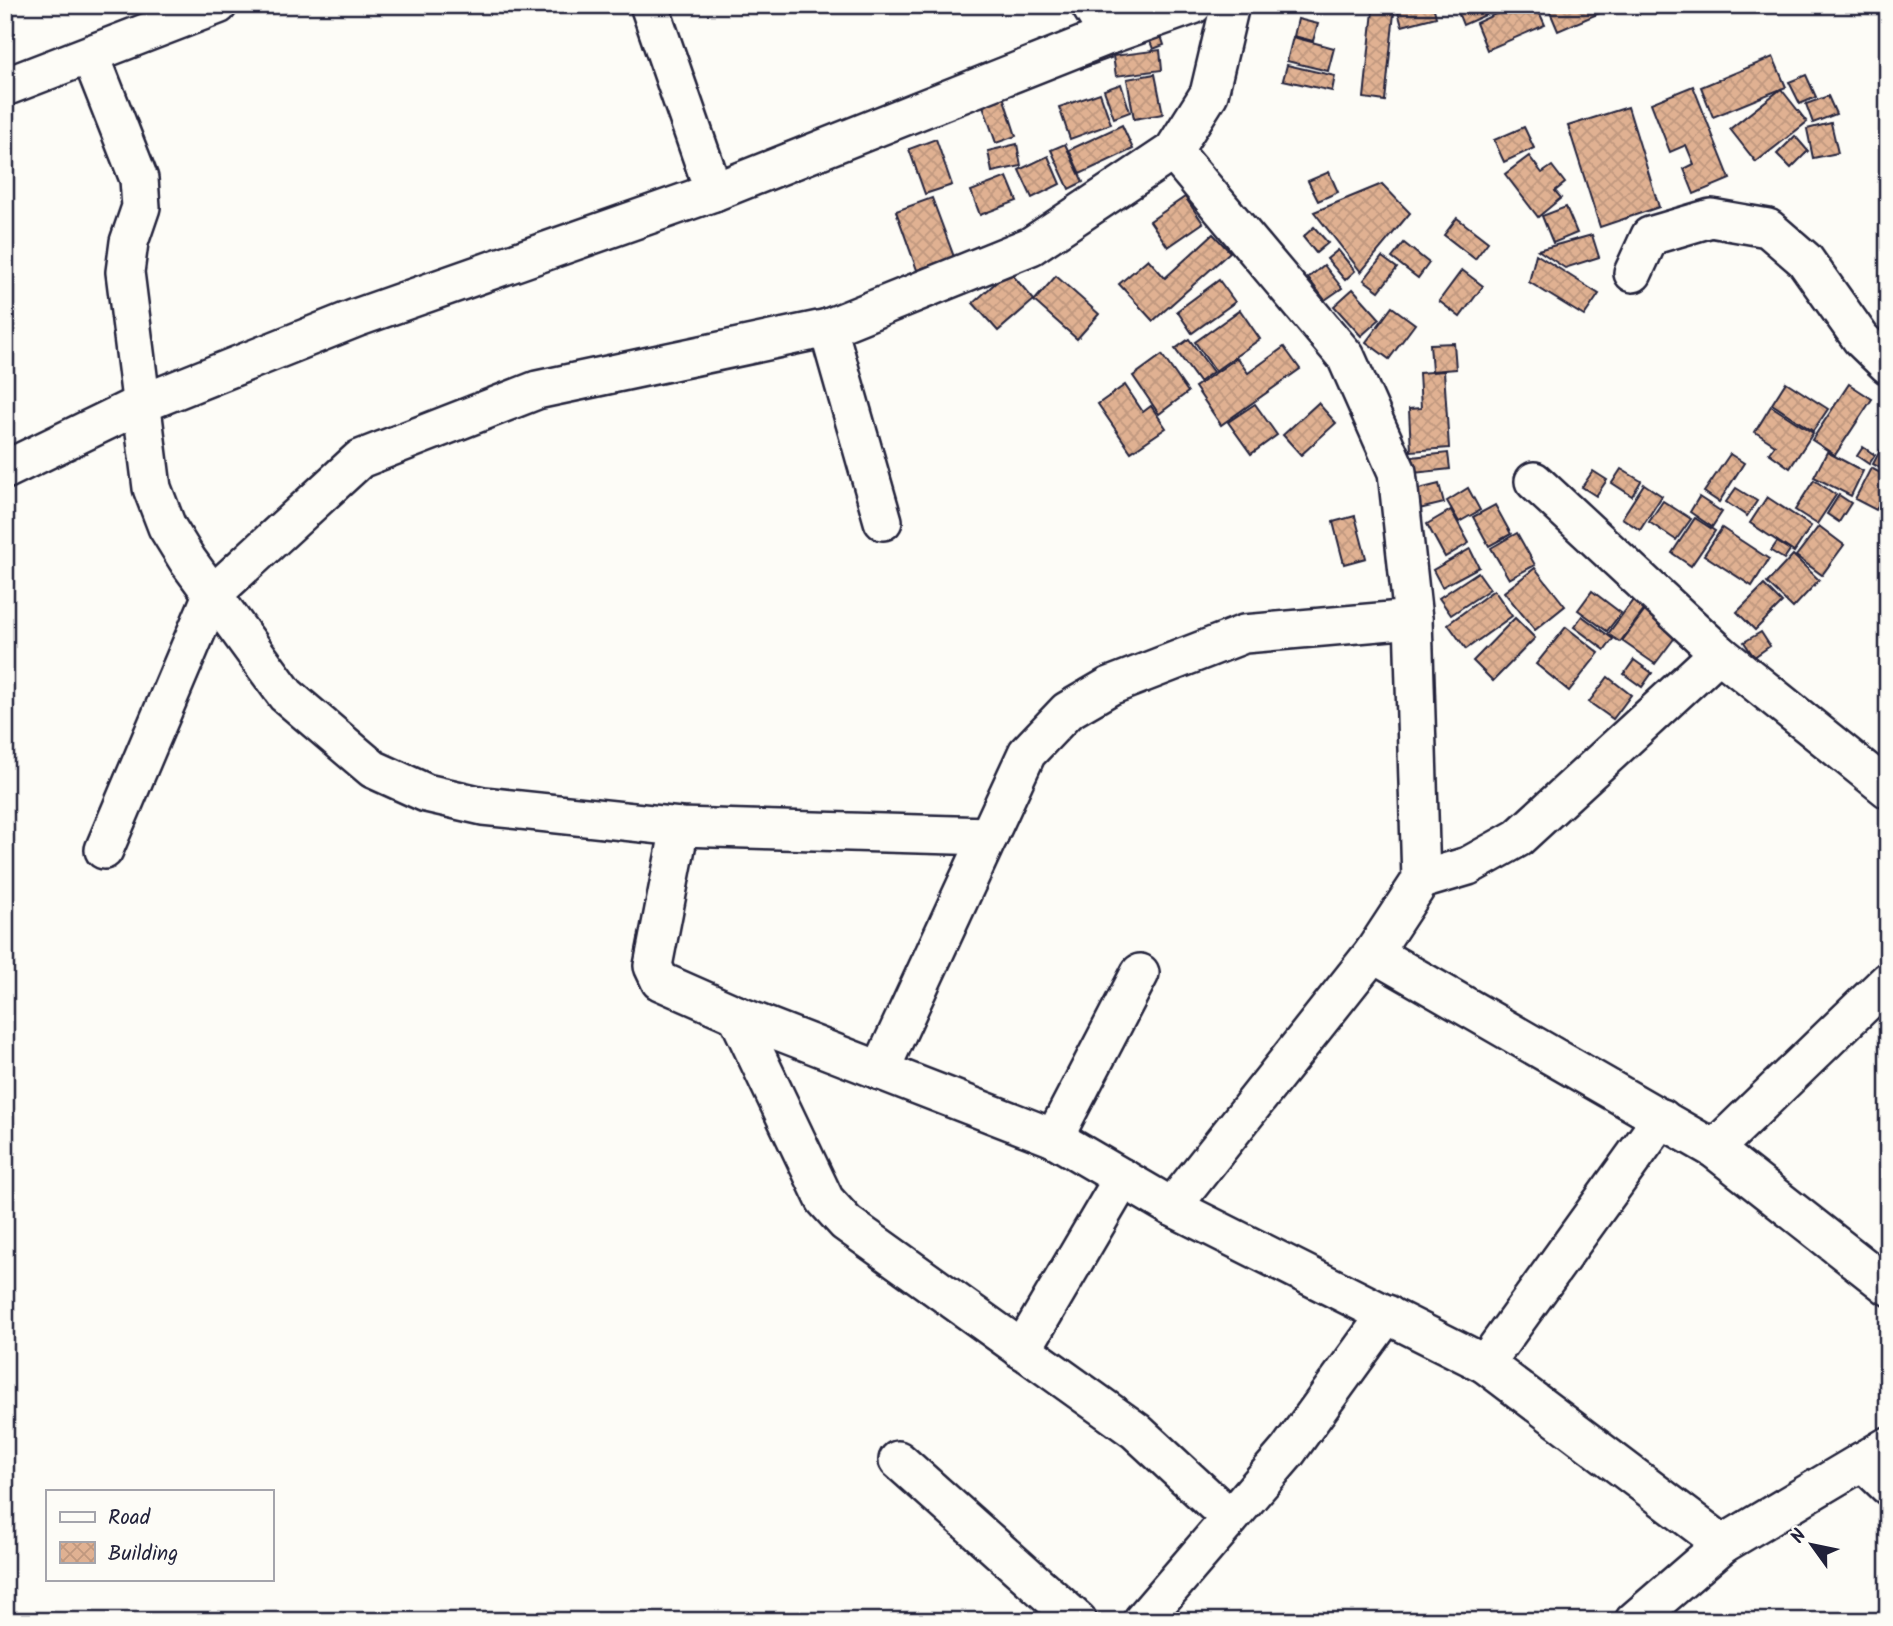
<svg xmlns="http://www.w3.org/2000/svg" width="1893" height="1626" font-family="Kalam,sans-serif">
<defs>
<pattern id="building-cross-hatch" width="8" height="8" patternUnits="userSpaceOnUse" patternTransform="scale(1.75)"><rect width="8" height="8" fill="#e0b192"/><path d="M0 0l8 8M0 8l8-8" fill="none" stroke="#c0987f"/></pattern>
</defs>
<rect width="100%" height="100%" fill="#fdfcf7"/>
<filter id="ink" filterUnits="userSpaceOnUse"><feTurbulence type="fractalNoise" baseFrequency=".0143" numOctaves="2"/><feDisplacementMap in="SourceGraphic" scale="14" xChannelSelector="R" yChannelSelector="G"/><feConvolveMatrix kernelMatrix="1 2 1 2 8 2 1 2 1" color-interpolation-filters="sRGB"/></filter>
<g filter="url(#ink)">
<g fill="url(#building-cross-hatch)" stroke="#22223b" stroke-width="2">
<path d="M1396 5H1433L1436 17 1402 26Z"/>
<path d="M1455 5H1508L1463 25Z"/>
<path d="M1515 5H1536L1545 25 1487 50 1476 23Z"/>
<path d="M1547 5H1618L1558 31Z"/>
<path d="M1373 11 1394 13 1385 101 1364 98Z"/>
<path d="M1298 19 1318 24 1313 41 1294 36Z"/>
<path d="M1158 27 1164 45 1153 49 1146 31Z"/>
<path d="M1293 37 1334 48 1328 71 1287 61Z"/>
<path d="M1106 44 1111 58 1081 69 1076 54Z"/>
<path d="M1160 50 1162 70 1116 76 1113 56Z"/>
<path d="M1773 57 1786 87 1713 117 1701 87Z"/>
<path d="M1287 65 1335 76 1332 91 1283 80Z"/>
<path d="M1155 74 1163 114 1134 119 1127 79Z"/>
<path d="M1806 75 1816 97 1800 104 1789 82Z"/>
<path d="M1121 84 1130 112 1114 118 1104 90Z"/>
<path d="M1693 86 1730 179 1694 194 1684 169 1694 164 1686 145 1670 152 1651 103Z"/>
<path d="M1781 89 1807 122 1756 162 1730 129Z"/>
<path d="M1002 93 1016 136 996 143 981 100Z"/>
<path d="M1100 93 1111 124 1070 139 1059 107Z"/>
<path d="M1828 96 1836 114 1813 123 1806 104Z"/>
<path d="M1628 107 1659 207 1600 227 1568 126Z"/>
<path d="M1831 123 1838 153 1813 158 1807 129Z"/>
<path d="M1122 125 1133 149 1080 174 1069 150Z"/>
<path d="M1524 127 1534 148 1504 162 1494 140Z"/>
<path d="M1795 136 1808 151 1791 168 1777 154Z"/>
<path d="M936 139 952 185 925 194 909 149Z"/>
<path d="M1017 144 1021 166 992 172 988 151Z"/>
<path d="M1065 144 1083 182 1069 189 1051 150Z"/>
<path d="M1048 156 1060 184 1032 198 1019 170Z"/>
<path d="M1529 156 1542 173 1552 166 1565 183 1555 191 1561 198 1538 217 1505 174Z"/>
<path d="M1329 172 1338 192 1318 201 1308 181Z"/>
<path d="M1007 177 1017 201 980 215 971 191Z"/>
<path d="M1382 184 1410 213 1361 272 1314 212Z"/>
<path d="M1185 197 1203 223 1168 247 1150 221Z"/>
<path d="M932 198 954 257 917 270 896 211Z"/>
<path d="M1566 207 1577 233 1553 243 1542 216Z"/>
<path d="M1457 218 1488 242 1475 259 1444 235Z"/>
<path d="M1314 227 1328 243 1316 253 1303 237Z"/>
<path d="M1213 234 1230 252 1153 321 1119 284 1148 259 1165 278Z"/>
<path d="M1592 235 1599 257 1565 268 1538 250Z"/>
<path d="M1404 243 1429 263 1418 278 1392 258Z"/>
<path d="M1338 250 1355 271 1345 280 1327 259Z"/>
<path d="M1536 254 1599 294 1584 316 1529 282Z"/>
<path d="M1382 257 1397 268 1379 291 1364 280Z"/>
<path d="M1324 265 1342 288 1325 300 1308 278Z"/>
<path d="M1462 270 1483 286 1460 317 1439 301Z"/>
<path d="M1009 271 1034 300 998 331 973 303Z"/>
<path d="M1056 276 1099 314 1077 339 1034 301Z"/>
<path d="M1219 280 1235 302 1192 333 1177 311Z"/>
<path d="M1353 289 1380 319 1361 336 1334 306Z"/>
<path d="M1392 307 1415 324 1389 359 1366 342Z"/>
<path d="M1240 310 1260 339 1215 371 1195 342Z"/>
<path d="M1189 339 1213 372 1199 382 1175 349Z"/>
<path d="M1454 343 1456 369 1432 371 1430 344Z"/>
<path d="M1284 347 1300 369 1221 425 1195 387 1237 358 1248 373Z"/>
<path d="M1162 355 1188 392 1159 414 1133 376Z"/>
<path d="M1444 371 1449 448 1411 451 1409 409 1421 408 1419 373Z"/>
<path d="M1786 382 1828 409 1813 431 1772 404Z"/>
<path d="M1849 384 1872 399 1835 455 1812 440Z"/>
<path d="M1125 385 1143 412 1151 406 1166 428 1131 452 1098 404Z"/>
<path d="M1318 403 1336 423 1301 455 1283 435Z"/>
<path d="M1255 404 1277 435 1251 454 1228 422Z"/>
<path d="M1771 406 1813 433 1790 468 1769 453 1775 445 1755 432Z"/>
<path d="M1888 436V472L1873 464Z"/>
<path d="M1863 447 1875 455 1869 464 1857 456Z"/>
<path d="M1827 452 1863 471 1851 496 1814 477Z"/>
<path d="M1448 453 1450 469 1414 473 1412 457Z"/>
<path d="M1730 454 1744 463 1719 502 1704 492Z"/>
<path d="M1871 468 1888 477V488L1876 510 1855 499Z"/>
<path d="M1621 469 1641 481 1632 496 1612 483Z"/>
<path d="M1593 471 1607 480 1596 496 1582 487Z"/>
<path d="M1814 480 1836 495 1817 524 1795 510Z"/>
<path d="M1439 484 1444 503 1415 510 1411 491Z"/>
<path d="M1644 484 1662 496 1640 530 1622 518Z"/>
<path d="M1468 488 1480 510 1459 522 1447 501Z"/>
<path d="M1736 488 1757 501 1747 516 1726 502Z"/>
<path d="M1839 495 1851 503 1839 522 1827 514Z"/>
<path d="M1699 497 1722 512 1712 527 1690 512Z"/>
<path d="M1767 497 1811 526 1794 552 1750 523Z"/>
<path d="M1663 501 1691 519 1676 540 1649 522Z"/>
<path d="M1495 505 1511 534 1489 546 1473 517Z"/>
<path d="M1451 510 1469 543 1445 557 1427 524Z"/>
<path d="M1355 516 1366 558 1344 564 1333 522Z"/>
<path d="M1695 518 1715 531 1691 566 1672 553Z"/>
<path d="M1819 526 1844 545 1822 575 1796 556Z"/>
<path d="M1722 528 1769 559 1752 586 1704 555Z"/>
<path d="M1517 533 1535 565 1509 579 1491 548Z"/>
<path d="M1777 542 1790 550 1784 559 1771 551Z"/>
<path d="M1470 549 1479 567 1442 587 1433 570Z"/>
<path d="M1793 555 1819 580 1793 608 1767 583Z"/>
<path d="M1535 568 1565 606 1535 630 1504 592Z"/>
<path d="M1478 572 1490 589 1451 615 1439 598Z"/>
<path d="M1764 585 1782 603 1755 630 1737 612Z"/>
<path d="M1494 590 1512 616 1466 649 1448 624Z"/>
<path d="M1592 591 1621 613 1607 631 1578 610Z"/>
<path d="M1639 592 1651 601 1620 642 1608 634Z"/>
<path d="M1647 608 1679 632 1655 664 1622 641Z"/>
<path d="M1582 616 1613 639 1605 650 1574 627Z"/>
<path d="M1515 618 1535 638 1493 681 1473 661Z"/>
<path d="M1566 627 1599 653 1569 691 1536 664Z"/>
<path d="M1761 632 1770 646 1754 657 1744 642Z"/>
<path d="M1634 660 1652 673 1642 687 1624 674Z"/>
<path d="M1608 677 1631 695 1613 719 1589 702Z"/>
</g>
<g fill="none" stroke-linecap="round" stroke-linejoin="round">
<g stroke="#22223b" stroke-width="42">
<g id="minor">
<path d="M649 5 714 192"/>
<path d="M1090 5 1109 35"/>
<path d="M91 57 139 179 141 207 129 242 125 272 152 488 167 527 188 561 286 695 373 769 426 793 483 806 680 827 989 836"/>
<path d="M5 87 218 5"/>
<path d="M1173 151 1346 357 1397 472 1413 619 1421 880"/>
<path d="M1633 273 1650 236 1711 218 1768 228 1805 260 1861 339 1888 365"/>
<path d="M828 328 883 521"/>
<path d="M5 470 141 404 356 318 714 192 1109 35 1193 5"/>
<path d="M1534 481 1719 653"/>
<path d="M1888 789 1719 653 1518 838 1468 866 1421 880 1373 953 1714 1149 1888 1286"/>
<path d="M680 827 653 966 660 981 737 1015 1054 1138 1172 1207 1485 1364 1723 1544"/>
<path d="M104 850 212 595 360 459 537 390 828 328 1031 246 1173 151 1209 94 1230 5"/>
<path d="M737 1015 825 1200 846 1223 1136 1431 1230 1518"/>
<path d="M880 1071 1027 753 1067 711 1110 686 1244 634 1413 619"/>
<path d="M1054 1138 1140 973"/>
<path d="M1714 1149 1888 981"/>
<path d="M1172 1207 1373 953"/>
<path d="M1022 1350 1123 1178"/>
<path d="M1485 1364 1662 1118"/>
<path d="M898 1460 1078 1621"/>
<path d="M1862 1461 1888 1486"/>
<path d="M1142 1621 1288 1451 1387 1314"/>
<path d="M1634 1621 1723 1544 1888 1446"/>
</g>
</g>
<use href="#minor" stroke="#fdfcf7" stroke-width="37"/>
</g>
</g>
<rect width="1893" height="1626" fill="none" stroke="#fdfcf7" stroke-width="28"/>
<rect x="14" y="14" width="1865" height="1598" fill="none" stroke="#22223b" stroke-width="2.5" filter="url(#ink)"/>
<rect x="46" y="1490" width="228" height="91" fill="#fdfcf7" stroke="#a5a5ac" stroke-width="2"/>
<rect x="60" y="1512" width="35" height="10" fill="#fdfcf7" stroke="#a5a5ac" stroke-width="2"/>
<text x="108" y="1524" font-size="21" fill="#22223b">Road</text>
<rect x="60" y="1542" width="35" height="21" fill="url(#building-cross-hatch)" stroke="#a5a5ac" stroke-width="2"/>
<text x="108" y="1560" font-size="21" fill="#22223b">Building</text>
<g transform="translate(1812 1545) rotate(303)" stroke="#fdfcf7" stroke-width="5" paint-order="stroke">
<path d="M0-5L12 26L0 18L-12 26Z" fill="#22223b"/>
<text y="-10" font-size="19" font-weight="bold" text-anchor="middle" fill="#22223b">N</text>
</g>
</svg>
